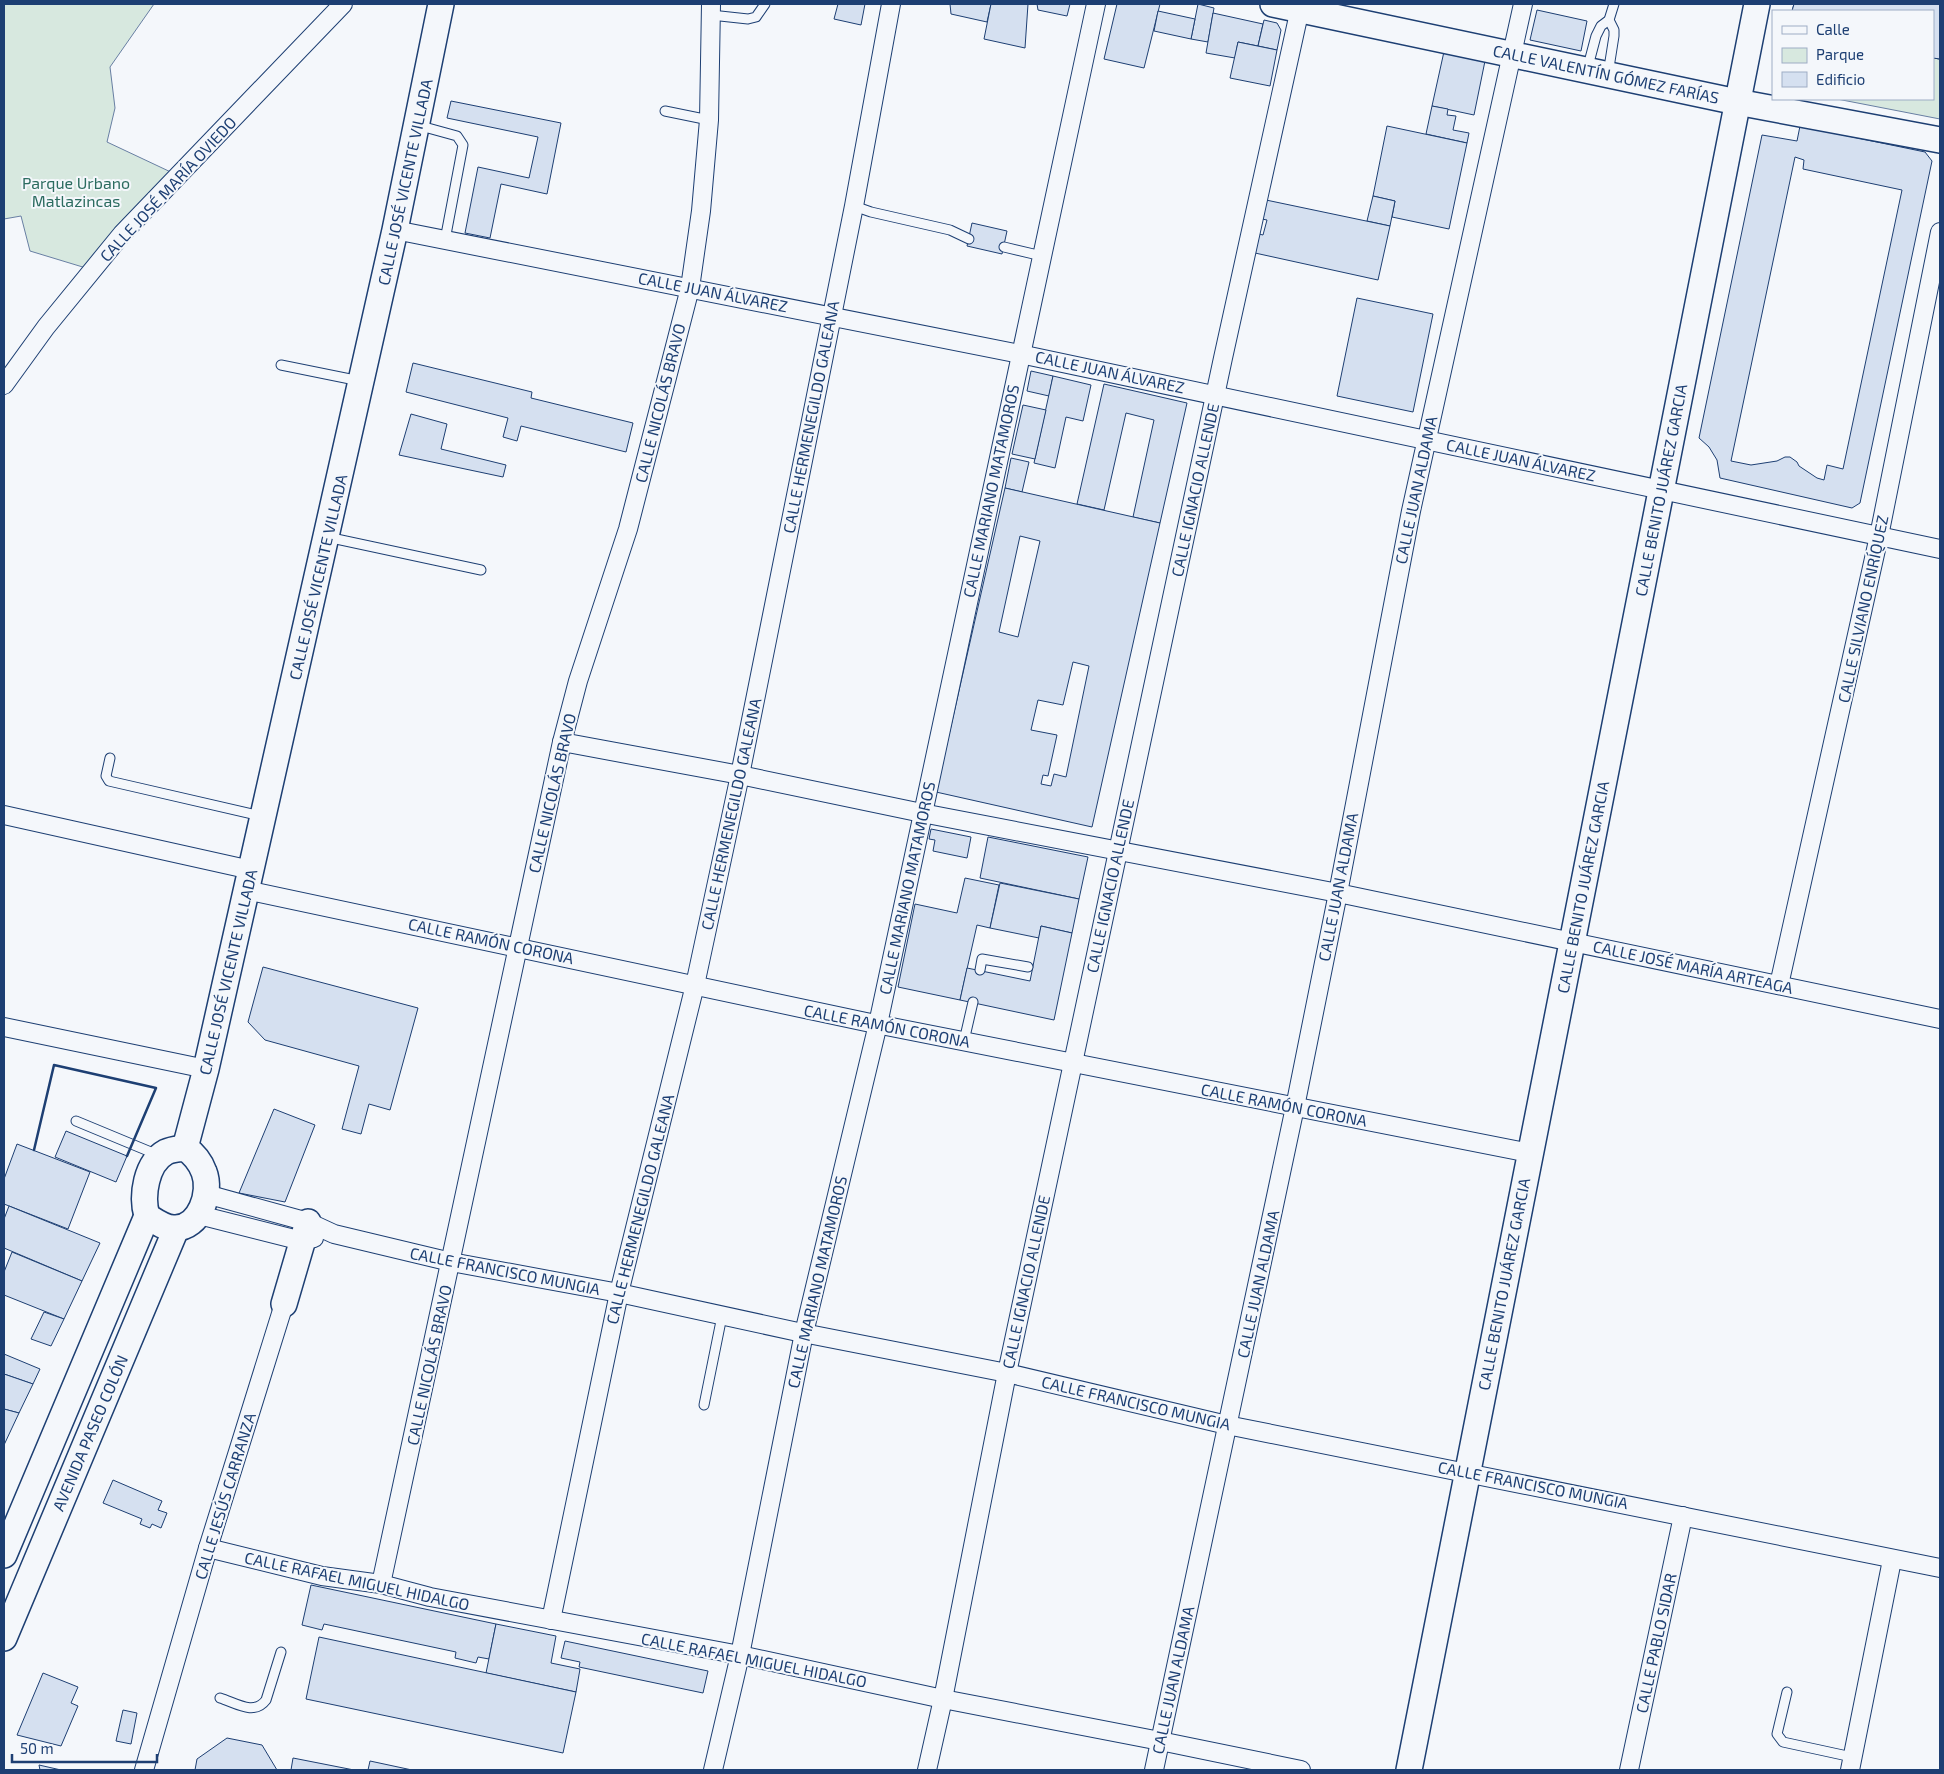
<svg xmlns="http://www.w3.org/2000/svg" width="1944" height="1774" font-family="'Exo 2',sans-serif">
<rect width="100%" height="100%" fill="#f4f7fb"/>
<g fill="#d7e8df" stroke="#687fa3">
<path d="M4 4H154L110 67 115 108 107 142 175 174 86 268 30 251 21 216 4 219Z"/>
<path d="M1933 58 1940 59V119L1837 99H1933Z"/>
</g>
<g fill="#d5e0f0" stroke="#1d3f73" fill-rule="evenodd">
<path d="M838 4H865L861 25 834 19Z"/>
<path d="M950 4H991L987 22 951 14Z"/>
<path d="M991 4H1028L1025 48 984 39Z"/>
<path d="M1037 4H1070L1067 16 1038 10Z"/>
<path d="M1117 4H1160L1144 68 1104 59Z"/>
<path d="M1198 4 1214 8 1208 42 1191 39Z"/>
<path d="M1794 4H1940V59L1933 58V11H1792Z"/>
<path d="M1794 4H1940V59L1933 58V11H1792Z"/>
<path d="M1537 10 1587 21 1581 51 1530 40Z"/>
<path d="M1158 11 1195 19 1191 39 1154 31Z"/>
<path d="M1213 13 1263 24 1258 46 1238 42 1235 58 1206 53Z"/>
<path d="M1264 20 1277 23 1281 30 1277 50 1258 46Z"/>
<path d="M1238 42 1277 50 1270 86 1230 78Z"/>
<path d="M1445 47 1486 56 1474 115 1432 106Z"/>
<path d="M451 101 561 123 547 194 501 184 490 238 465 233 478 167 529 178 538 137 447 118Z"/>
<path d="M1432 106 1448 109 1447 115 1456 116 1453 130 1469 133 1467 143 1426 134Z"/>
<path d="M1387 126 1467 143 1449 229 1392 217 1395 201 1373 196Z"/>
<path d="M1800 126 1925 152 1932 161 1860 503 1852 508 1720 478 1717 460 1709 447 1699 438 1762 135 1797 141ZM1795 157 1804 160 1803 169 1902 190 1843 469 1827 465 1824 480 1817 478 1799 466 1797 462 1790 457H1785L1777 461 1751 465 1731 461Z"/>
<path d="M1373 196 1395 201 1390 226 1367 221Z"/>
<path d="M1266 200 1390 226 1378 280 1255 253 1259 234 1263 235 1267 220 1262 219Z"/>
<path d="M972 223 1007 231 1002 254 967 246Z"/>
<path d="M1357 298 1433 314 1413 412 1337 396Z"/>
<path d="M413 363 532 392 531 398 633 423 626 452 521 426 517 441 503 437 508 418 406 392Z"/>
<path d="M1031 371 1053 376 1049 396 1027 391Z"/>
<path d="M1053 376 1091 385 1083 421 1066 417 1055 468 1034 463Z"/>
<path d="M1104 384 1187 403 1160 523 1133 517 1154 420 1126 413 1104 510 1077 504Z"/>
<path d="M1023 405 1046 410 1035 459 1012 454Z"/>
<path d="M411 414 447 424 441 449 506 465 503 477 399 455Z"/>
<path d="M1011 458 1029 462 1022 492 1005 488Z"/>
<path d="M1005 488 1160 523 1092 827 936 792ZM1020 536 1040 541 1018 637 999 632ZM1073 662 1089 666 1066 777 1054 774 1051 786 1041 784 1043 775 1048 776 1057 735 1031 730 1038 700 1063 705Z"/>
<path d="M931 829 971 837 967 858 933 851 935 840 929 839Z"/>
<path d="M988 837 1088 857 1079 899 980 878Z"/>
<path d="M965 878 999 885 990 928 977 925 960 1000 898 987 915 904 957 913Z"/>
<path d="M1000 883 1079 899 1072 933 1041 926 1039 938 990 928Z"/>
<path d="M1041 926 1072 933 1054 1020 960 1000 967 968 1030 981Z"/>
<path d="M263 967 418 1008 390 1110 369 1104 361 1134 342 1129 359 1066 265 1040 248 1022Z"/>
<path d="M274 1109 315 1125 285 1202 239 1193Z"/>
<path d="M66 1131 127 1156 116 1182 55 1157Z"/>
<path d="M17 1144 90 1172 68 1229 4 1204V1179Z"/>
<path d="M9 1206 100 1243 82 1281 4 1248V1219Z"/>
<path d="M12 1252 82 1281 64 1319 4 1295V1272Z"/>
<path d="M44 1312 64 1319 51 1346 31 1339Z"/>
<path d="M4 1354 40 1369 33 1384 4 1374Z"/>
<path d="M4 1374 33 1384 19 1413 4 1409Z"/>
<path d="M4 1409 19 1413 4 1445Z"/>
<path d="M113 1480 162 1501 158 1510 167 1513 161 1528 152 1524 150 1528 140 1524 142 1519 103 1503Z"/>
<path d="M311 1585 496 1624 489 1659 478 1657 476 1663 455 1658 456 1652 324 1624 322 1630 302 1625Z"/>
<path d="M496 1624 556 1636 551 1663 580 1669 576 1692 486 1673Z"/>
<path d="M319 1637 576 1692 563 1753 306 1699Z"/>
<path d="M565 1641 708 1671 703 1693 579 1667 580 1662 561 1658Z"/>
<path d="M43 1673 78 1687 71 1703 78 1706 61 1746 17 1735Z"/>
<path d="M123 1710 137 1713 131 1744 116 1741Z"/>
<path d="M227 1738 262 1745 277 1770H195L197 1759Z"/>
<path d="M293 1758 354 1770H291Z"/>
<path d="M370 1761 412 1770H368Z"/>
<path d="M39 1765 61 1770H40Z"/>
</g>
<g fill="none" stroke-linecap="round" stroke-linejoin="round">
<g stroke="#1d3f73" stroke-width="11">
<g id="lane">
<path d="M711 15 748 19 756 17 765 4"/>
<path d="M1587 70 1596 36 1601 26 1609 20 1614 4"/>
<path d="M1608 74 1614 36V30L1609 20"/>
<path d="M665 111 709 120"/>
<path d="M417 125 457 136 463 145 445 240"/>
<path d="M854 206 871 212 950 230 969 239"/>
<path d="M1004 247 1042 256"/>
<path d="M281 365 360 381"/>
<path d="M327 537 481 570"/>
<path d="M110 758 106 776 109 781 261 816"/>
<path d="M980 970 982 959 1028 967"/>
<path d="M964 1041 973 1002"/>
<path d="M76 1121 158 1155"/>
<path d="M704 1405 722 1316"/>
<path d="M1787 1692 1777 1734 1783 1742 1852 1757"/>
<path d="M220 1698C236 1703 254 1716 266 1700L281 1652"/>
</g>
</g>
<g stroke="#1d3f73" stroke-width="20">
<g id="street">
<path d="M395 230 1020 354 1940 549"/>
<path d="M4 385 46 327 122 234 343 4"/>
<path d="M562 742 740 775 922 813 1338 893 1940 1019"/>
<path d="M4 815 251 870"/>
<path d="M246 890 866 1022 1530 1153"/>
<path d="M1779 985 1879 536 1940 232"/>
<path d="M4 1027 206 1069"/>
<path d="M206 1194 308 1222 334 1234 451 1262 619 1293 798 1332 1007 1373 1227 1425 1940 1568"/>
<path d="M199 1215 302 1241 314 1238"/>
<path d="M208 1548 322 1576 381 1584 430 1597 740 1655 943 1699 1160 1741 1301 1770"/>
<path d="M381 1584 562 742 578 681 628 529 690 288 701 211 709 120 711 4"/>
<path d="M551 1620 619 1293 695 985 740 775 854 206 891 4"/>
<path d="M144 1770 208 1548 284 1304"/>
<path d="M713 1770 740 1655 804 1333 878 1024 1096 4"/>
<path d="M927 1770 943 1699 1007 1373 1223 358 1301 4"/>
<path d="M1154 1770 1295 1107 1338 893 1411 511 1523 4"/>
<path d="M1629 1770 1683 1516"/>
<path d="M1850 1770 1892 1560"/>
</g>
</g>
<g stroke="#1d3f73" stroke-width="28">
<g id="secondary">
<path d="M1273 4 1737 102 1940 140"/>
<path d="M185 1148 206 1069 395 230 441 4"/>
<path d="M185 1148C194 1154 200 1161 204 1172 212 1192 200 1229 174 1228 164 1228 155 1221 147 1216 141 1196 146 1163 166 1152 172 1149 178 1149 185 1148Z"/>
<path d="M284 1304 308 1222"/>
<path d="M4 1555 147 1216"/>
<path d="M4 1638 176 1229"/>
<path d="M1409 1770 1757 4"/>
</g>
</g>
<use href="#lane" stroke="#f4f7fb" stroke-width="9"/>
<use href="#street" stroke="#f4f7fb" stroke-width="18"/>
<use href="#secondary" stroke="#f4f7fb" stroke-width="25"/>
<path stroke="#1d3f73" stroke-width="2.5" d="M34 1150 54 1065 156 1088 127 1156"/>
</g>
<g text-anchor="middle" stroke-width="4" stroke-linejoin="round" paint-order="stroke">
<g font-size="16" fill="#1d3f73" stroke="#f4f7fb">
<text transform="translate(1606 74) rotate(12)" y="6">CALLE VALENTÍN GÓMEZ FARÍAS</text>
<text transform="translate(405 182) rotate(-78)" y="6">CALLE JOSÉ VICENTE VILLADA</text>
<text transform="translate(168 189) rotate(-47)" y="6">CALLE JOSÉ MARÍA OVIEDO</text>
<text transform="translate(713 292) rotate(11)" y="6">CALLE JUAN ÁLVAREZ</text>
<text transform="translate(1110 372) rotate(12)" y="6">CALLE JUAN ÁLVAREZ</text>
<text transform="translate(660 403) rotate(-76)" y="6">CALLE NICOLÁS BRAVO</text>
<text transform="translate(811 417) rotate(-79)" y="6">CALLE HERMENEGILDO GALEANA</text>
<text transform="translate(1521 460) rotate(12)" y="6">CALLE JUAN ÁLVAREZ</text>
<text transform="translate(1195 490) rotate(-78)" y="6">CALLE IGNACIO ALLENDE</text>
<text transform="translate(1416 490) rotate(-78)" y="6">CALLE JUAN ALDAMA</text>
<text transform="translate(1661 490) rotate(-79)" y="6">CALLE BENITO JUÁREZ GARCIA</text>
<text transform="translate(991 491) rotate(-78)" y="6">CALLE MARIANO MATAMOROS</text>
<text transform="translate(318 577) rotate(-77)" y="6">CALLE JOSÉ VICENTE VILLADA</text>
<text transform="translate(1863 609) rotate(-78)" y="6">CALLE SILVIANO ENRÍQUEZ</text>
<text transform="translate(552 793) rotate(-77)" y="6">CALLE NICOLÁS BRAVO</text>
<text transform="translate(731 814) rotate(-78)" y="6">CALLE HERMENEGILDO GALEANA</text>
<text transform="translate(1110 886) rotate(-78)" y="6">CALLE IGNACIO ALLENDE</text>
<text transform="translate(1338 887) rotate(-79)" y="6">CALLE JUAN ALDAMA</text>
<text transform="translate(1583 887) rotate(-79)" y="6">CALLE BENITO JUÁREZ GARCIA</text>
<text transform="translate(907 888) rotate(-78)" y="6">CALLE MARIANO MATAMOROS</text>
<text transform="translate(491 941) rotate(12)" y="6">CALLE RAMÓN CORONA</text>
<text transform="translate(1693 967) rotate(12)" y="6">CALLE JOSÉ MARÍA ARTEAGA</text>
<text transform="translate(228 972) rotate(-77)" y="6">CALLE JOSÉ VICENTE VILLADA</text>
<text transform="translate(887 1026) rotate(11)" y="6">CALLE RAMÓN CORONA</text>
<text transform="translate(1284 1105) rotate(11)" y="6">CALLE RAMÓN CORONA</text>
<text transform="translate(640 1209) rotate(-76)" y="6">CALLE HERMENEGILDO GALEANA</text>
<text transform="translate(505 1271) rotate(11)" y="6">CALLE FRANCISCO MUNGIA</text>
<text transform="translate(817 1282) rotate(-77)" y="6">CALLE MARIANO MATAMOROS</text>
<text transform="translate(1026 1282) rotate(-78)" y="6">CALLE IGNACIO ALLENDE</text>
<text transform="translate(1258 1284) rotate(-78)" y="6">CALLE JUAN ALDAMA</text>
<text transform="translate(1504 1284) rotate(-79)" y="6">CALLE BENITO JUÁREZ GARCIA</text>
<text transform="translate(429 1365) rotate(-78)" y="6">CALLE NICOLÁS BRAVO</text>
<text transform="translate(1136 1403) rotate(13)" y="6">CALLE FRANCISCO MUNGIA</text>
<text transform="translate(90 1433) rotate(-67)" y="6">AVENIDA PASEO COLÓN</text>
<text transform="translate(1533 1485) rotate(11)" y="6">CALLE FRANCISCO MUNGIA</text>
<text transform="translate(225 1496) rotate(-73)" y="6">CALLE JESÚS CARRANZA</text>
<text transform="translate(357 1581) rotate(12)" y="6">CALLE RAFAEL MIGUEL HIDALGO</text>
<text transform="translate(1656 1643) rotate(-78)" y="6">CALLE PABLO SIDAR</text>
<text transform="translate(754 1660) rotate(11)" y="6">CALLE RAFAEL MIGUEL HIDALGO</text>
<text transform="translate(1173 1680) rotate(-78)" y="6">CALLE JUAN ALDAMA</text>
</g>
<g font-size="16" fill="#2c6c60" stroke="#f4f7fb">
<text x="76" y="189">Parque Urbano<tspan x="76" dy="18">Matlazincas</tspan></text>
</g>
</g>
<rect width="1944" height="1774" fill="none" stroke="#1d3f73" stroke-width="10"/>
<rect x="1772" y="10" width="162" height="90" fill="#f4f7fb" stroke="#9eadc5"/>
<rect x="1782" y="26" width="25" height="8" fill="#f4f7fb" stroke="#9eadc5"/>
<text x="1816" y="35" font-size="15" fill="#1d3f73">Calle</text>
<rect x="1782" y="48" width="25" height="15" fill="#d7e8df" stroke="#9eadc5"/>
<text x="1816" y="60" font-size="15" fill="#1d3f73">Parque</text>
<rect x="1782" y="72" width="25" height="15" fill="#d5e0f0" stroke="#9eadc5"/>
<text x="1816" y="85" font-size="15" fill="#1d3f73">Edificio</text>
<path d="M12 1754v8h145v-8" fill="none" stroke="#1d3f73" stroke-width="2.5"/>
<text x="20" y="1754" font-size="15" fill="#1d3f73" stroke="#f4f7fb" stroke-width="4" paint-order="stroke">50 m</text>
</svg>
